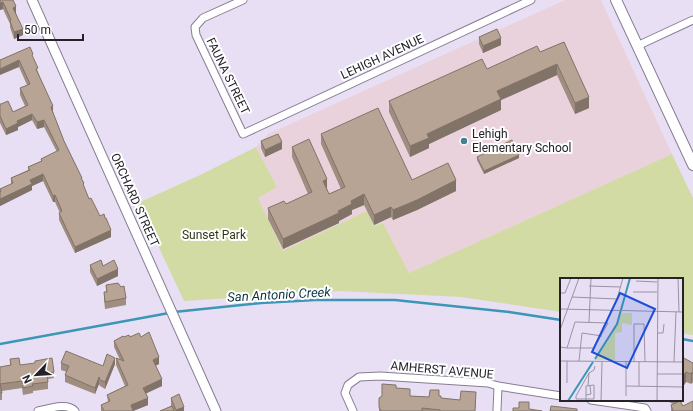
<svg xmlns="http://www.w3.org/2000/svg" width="693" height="411" font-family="Roboto,sans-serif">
<rect width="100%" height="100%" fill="#e8dff5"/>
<path fill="#ead2dd" d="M565 0H601L672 154 409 273 383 223 374 226 367 212 283 251 258 198 277 187 256 147 268 134Z"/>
<path fill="#d2dba4" d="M256 147 277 187 258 198 283 251 367 211 374 226 383 223 409 273 672 154 693 198V335L682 333V279H561V312L461 297 340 291 184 301 138 203 198 176Z"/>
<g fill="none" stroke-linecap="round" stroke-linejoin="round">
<g stroke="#3b97b5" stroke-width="2.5">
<path d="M174 312 261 303 315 300H395L509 312 561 320"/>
<path d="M682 339 693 341"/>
<path d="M0 344 169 313"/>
</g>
<g stroke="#867e92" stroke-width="9">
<g id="minor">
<path d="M243 0 203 18 195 27 196 35 243 134 531 0"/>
<path d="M637 46 693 20"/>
<path d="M591 400 645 408 647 411"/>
<path d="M38 411C48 409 67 402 75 411"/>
<path d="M353 411 345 393 348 385 359 377 380 376 488 383 498 386 561 396"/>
<path d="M497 411 498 386"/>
</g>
</g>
<g stroke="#867e92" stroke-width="11">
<path id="tertiary" d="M32 0 216 411"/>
</g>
<g stroke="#867e92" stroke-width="12">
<path id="secondary" d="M616 0 693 165"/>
</g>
<use href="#minor" stroke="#fff" stroke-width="7"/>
<use href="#tertiary" stroke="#fff" stroke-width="9"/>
<use href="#secondary" stroke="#fff" stroke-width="10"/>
</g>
<g fill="#9e8d80">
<path d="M0 0 16 13 23 35 14 39 10 27V24L3 9 0 10Z"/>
<path d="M479 37 501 45 483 53 479 44Z"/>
<path d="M564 42 589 108 575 114 557 75 501 100V110L429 144V148L410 157 389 112V101L487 69 540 52Z"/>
<path d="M33 59 38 72 53 113 64 141 82 180 84 187 89 199 100 216 111 237 75 253 59 220V213H60L55 202H53L43 181 32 186V190L0 206V189L11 184V178L28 170V167L41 161V159L57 152 44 127 37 129 32 120 18 127V130L6 135 0 123V104L13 112 25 106 20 95V88L27 85 19 67 0 60Z"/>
<path d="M321 134 412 180 456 191 417 210 393 220 391 217 374 225 364 205 352 210V214L339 221V223L283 249 268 219V208L286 204 308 194 292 157V147L327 189 329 194 341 189 321 144Z"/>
<path d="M261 141 282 149 265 157 261 148Z"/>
<path d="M477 157 519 158 484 174 477 160Z"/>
<path d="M90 265 103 266 118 276 97 286 90 272Z"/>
<path d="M106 285 121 287 126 298V305L105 309 104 299V292H106Z"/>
<path d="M124 337H141L159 364 155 366 162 386 146 393 148 405 133 411H101V405L108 402 107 395 125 386 116 365V358L120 360 114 347V341Z"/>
<path d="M682 358 693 363V384L692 382 691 384 686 382 682 388 683 398 681 402 683 406 693 411H671V405L673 404 665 400H682Z"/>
<path d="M10 359 20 365 54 372V378L48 379V389L33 391V393L23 395 22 388 2 391V400H0V367L10 365Z"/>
<path d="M61 363 103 366 115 364 105 389 100 386 99 384 95 394 65 382V375L67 372 61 370Z"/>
<path d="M396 388 410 396 429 397 439 396 441 398 476 402 475 411H379V398Z"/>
<path d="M171 398 184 411H160L171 406Z"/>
</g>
<g fill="#817368">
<path d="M3 2V9L0 10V3Z"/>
<path d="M16 6V13L13 15V8Z"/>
<path d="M23 29V35L14 39V32Z"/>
<path d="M501 38V45L483 53V46Z"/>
<path d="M19 60V67L0 75V69Z"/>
<path d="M557 64V75L501 100V110L429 144V148L410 157V146L427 134 497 91Z"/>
<path d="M589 97V108L575 114V103Z"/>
<path d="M53 106V113L51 114V107Z"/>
<path d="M32 114V120L18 127V130L6 135V129L17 121Z"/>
<path d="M44 120V127L37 129V122Z"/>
<path d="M282 142V149L265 157V150Z"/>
<path d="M519 155V158L484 174V171Z"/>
<path d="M43 174V181L32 186V190L0 206V199L30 180Z"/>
<path d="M327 179V189L323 191V181Z"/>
<path d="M456 180V191L417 210 393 220V210Z"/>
<path d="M364 194V205L352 210V214L339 221V223L283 249V239L338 211 351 201Z"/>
<path d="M55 195V202H53V196Z"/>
<path d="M391 207V217L374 225V215Z"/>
<path d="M111 230V237L75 253V247Z"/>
<path d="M118 269V276L97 286V279Z"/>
<path d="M159 357V364L153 367V360Z"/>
<path d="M115 358V364L105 389V382Z"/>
<path d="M686 372V382L682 388V378Z"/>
<path d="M692 372V382L691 384V374Z"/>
<path d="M99 377V384L95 394V388Z"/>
<path d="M162 379V386L143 395V388Z"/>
<path d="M683 388V398L678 407V400H682V390Z"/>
<path d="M148 398V405L133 411 131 405Z"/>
<path d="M184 407V411H176V410Z"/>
</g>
<g fill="#b8a495" stroke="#817368">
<path d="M0 0H13L16 6 13 8 23 29 14 32 10 21 11 20 3 2 0 3Z"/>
<path d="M497 29 501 38 483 46 479 37Z"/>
<path d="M564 42 589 97 575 103 557 64 497 91 501 99 427 134 429 138 410 146 389 101 482 59 487 69 537 46 540 52Z"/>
<path d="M30 47 33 54 32 55 38 68 36 69 53 106 51 107 52 110 64 141 82 178H81L84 183 83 184 89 199 91 198 100 216 104 214 105 218H106L111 230 75 247 59 213 62 211 55 195 53 196 43 174 30 180 32 184 0 199V192L1 191 0 189 13 183 11 178 30 170 28 167 42 161 41 159 59 150 44 120 37 122 32 114 17 121 18 123 6 129 0 116V104H1L8 101 13 112 28 105 20 88 30 84 19 60 0 69V60Z"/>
<path d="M378 108 412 180 448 163 456 180 417 200 393 210 391 207 374 215 364 194 351 201 352 204 338 211 339 213 283 239 268 208 284 201 286 204 312 192 292 147 309 139 327 179 323 181 329 194 345 187 321 134Z"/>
<path d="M278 134 282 142 265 150 261 141Z"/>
<path d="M512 140 519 155 484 171 477 157Z"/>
<path d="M101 260 103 266 114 260 118 269 97 279 90 265Z"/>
<path d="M118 283 121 287 124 286 126 298 105 302 104 292H107L106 285Z"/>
<path d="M149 332 159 357 153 360 162 379 143 388 148 398 131 405 133 411H104L101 405 110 401 107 395 128 385 116 358 124 361 114 341 123 336 124 337 129 335 130 337 139 333 141 337Z"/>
<path d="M66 351 103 366 107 354 115 358 105 382 100 380 99 377 95 388 65 375 69 366 61 363Z"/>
<path d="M682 357 693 363V374L692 372 691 374 686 372 682 378Z"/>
<path d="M19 358 20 365 35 363V361L52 358 54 372 47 373 48 382 32 384 33 386 23 388 22 381 0 384 2 393H0V367L11 365 10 359Z"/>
<path d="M382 384 396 385V388L410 389V396L429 397 430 390H439V396H441V398L460 400 461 391 476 392 475 411H440V410L422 408V411H381L379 407V398L382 396Z"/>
<path d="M179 394 184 407 176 410 171 398Z"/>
<path d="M680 401 683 406 693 401V411H673L671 405Z"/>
<path d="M519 402H529V409L542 411H513V408H519Z"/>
<path d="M172 406 174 411H160Z"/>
<path d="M551 406 577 409V411H550Z"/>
</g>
<circle fill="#3f8293" stroke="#fff" stroke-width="1.5" cx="464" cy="141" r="4"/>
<g text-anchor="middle" stroke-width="4" stroke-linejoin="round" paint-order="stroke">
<g font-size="12" fill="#25222a" stroke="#fff">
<text transform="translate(382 57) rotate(-25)" y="4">LEHIGH AVENUE</text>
<text transform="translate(228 76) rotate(64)" y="4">FAUNA STREET</text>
<text transform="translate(135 200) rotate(66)" y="4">ORCHARD STREET</text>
<text transform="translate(442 370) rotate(5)" y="4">AMHERST AVENUE</text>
</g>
<g font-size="12" fill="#25222a" stroke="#fff" text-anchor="start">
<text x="472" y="138">Lehigh<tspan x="472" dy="14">Elementary School</tspan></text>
</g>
<g font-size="12" fill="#313515" stroke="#fff">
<text x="214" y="239">Sunset Park</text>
</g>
<g font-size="13" font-style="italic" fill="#093441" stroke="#fff">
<text transform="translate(279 294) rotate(-3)" y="5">San Antonio Creek</text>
</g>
</g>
<g transform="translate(560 278)">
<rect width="123" height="123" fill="#e8dff5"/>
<path d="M62 35H72V47L62 45V54L55 55V82H35L51 58Z" fill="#d2dba4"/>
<path fill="none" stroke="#3b97b5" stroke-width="2" d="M35 81 57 46 70 0M8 123 33 84"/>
<path fill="none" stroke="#9a93a4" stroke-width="1" d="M118 0 119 34M76 3 97 4M29 8 61 9M73 14H97M0 15H5L11 0M12 19 57 21 63 0M0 31 123 34M29 44 31 0M0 52 19 0M97 55H103L104 46M0 69 7 70H34L48 45 15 44 7 70M0 83 123 84M19 83 22 55 42 58M74 84V46H84L85 84M114 84 116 34M97 96H123M7 105V83M28 108 29 95 34 92 35 88M66 108 123 109M79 108V84M26 117 31 116 30 108M66 118V84M26 123V108L34 107V121H16V118L29 95M41 123 42 84M97 123 98 0"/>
<path fill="#1d4ed8" fill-opacity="0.15" stroke="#1d4ed8" stroke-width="2" d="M60 15 95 31 67 90 32 74Z"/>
<rect width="123" height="123" fill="none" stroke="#25222a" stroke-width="2"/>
</g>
<g transform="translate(36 375) rotate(245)" stroke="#ffffff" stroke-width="3" paint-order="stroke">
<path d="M0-3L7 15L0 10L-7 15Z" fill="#25222a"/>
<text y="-6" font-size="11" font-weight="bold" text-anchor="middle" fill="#25222a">N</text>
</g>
<path d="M18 34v6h65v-6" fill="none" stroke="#25222a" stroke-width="2"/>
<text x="24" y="34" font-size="12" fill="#25222a" stroke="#ffffff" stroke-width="3" paint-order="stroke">50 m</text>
</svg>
